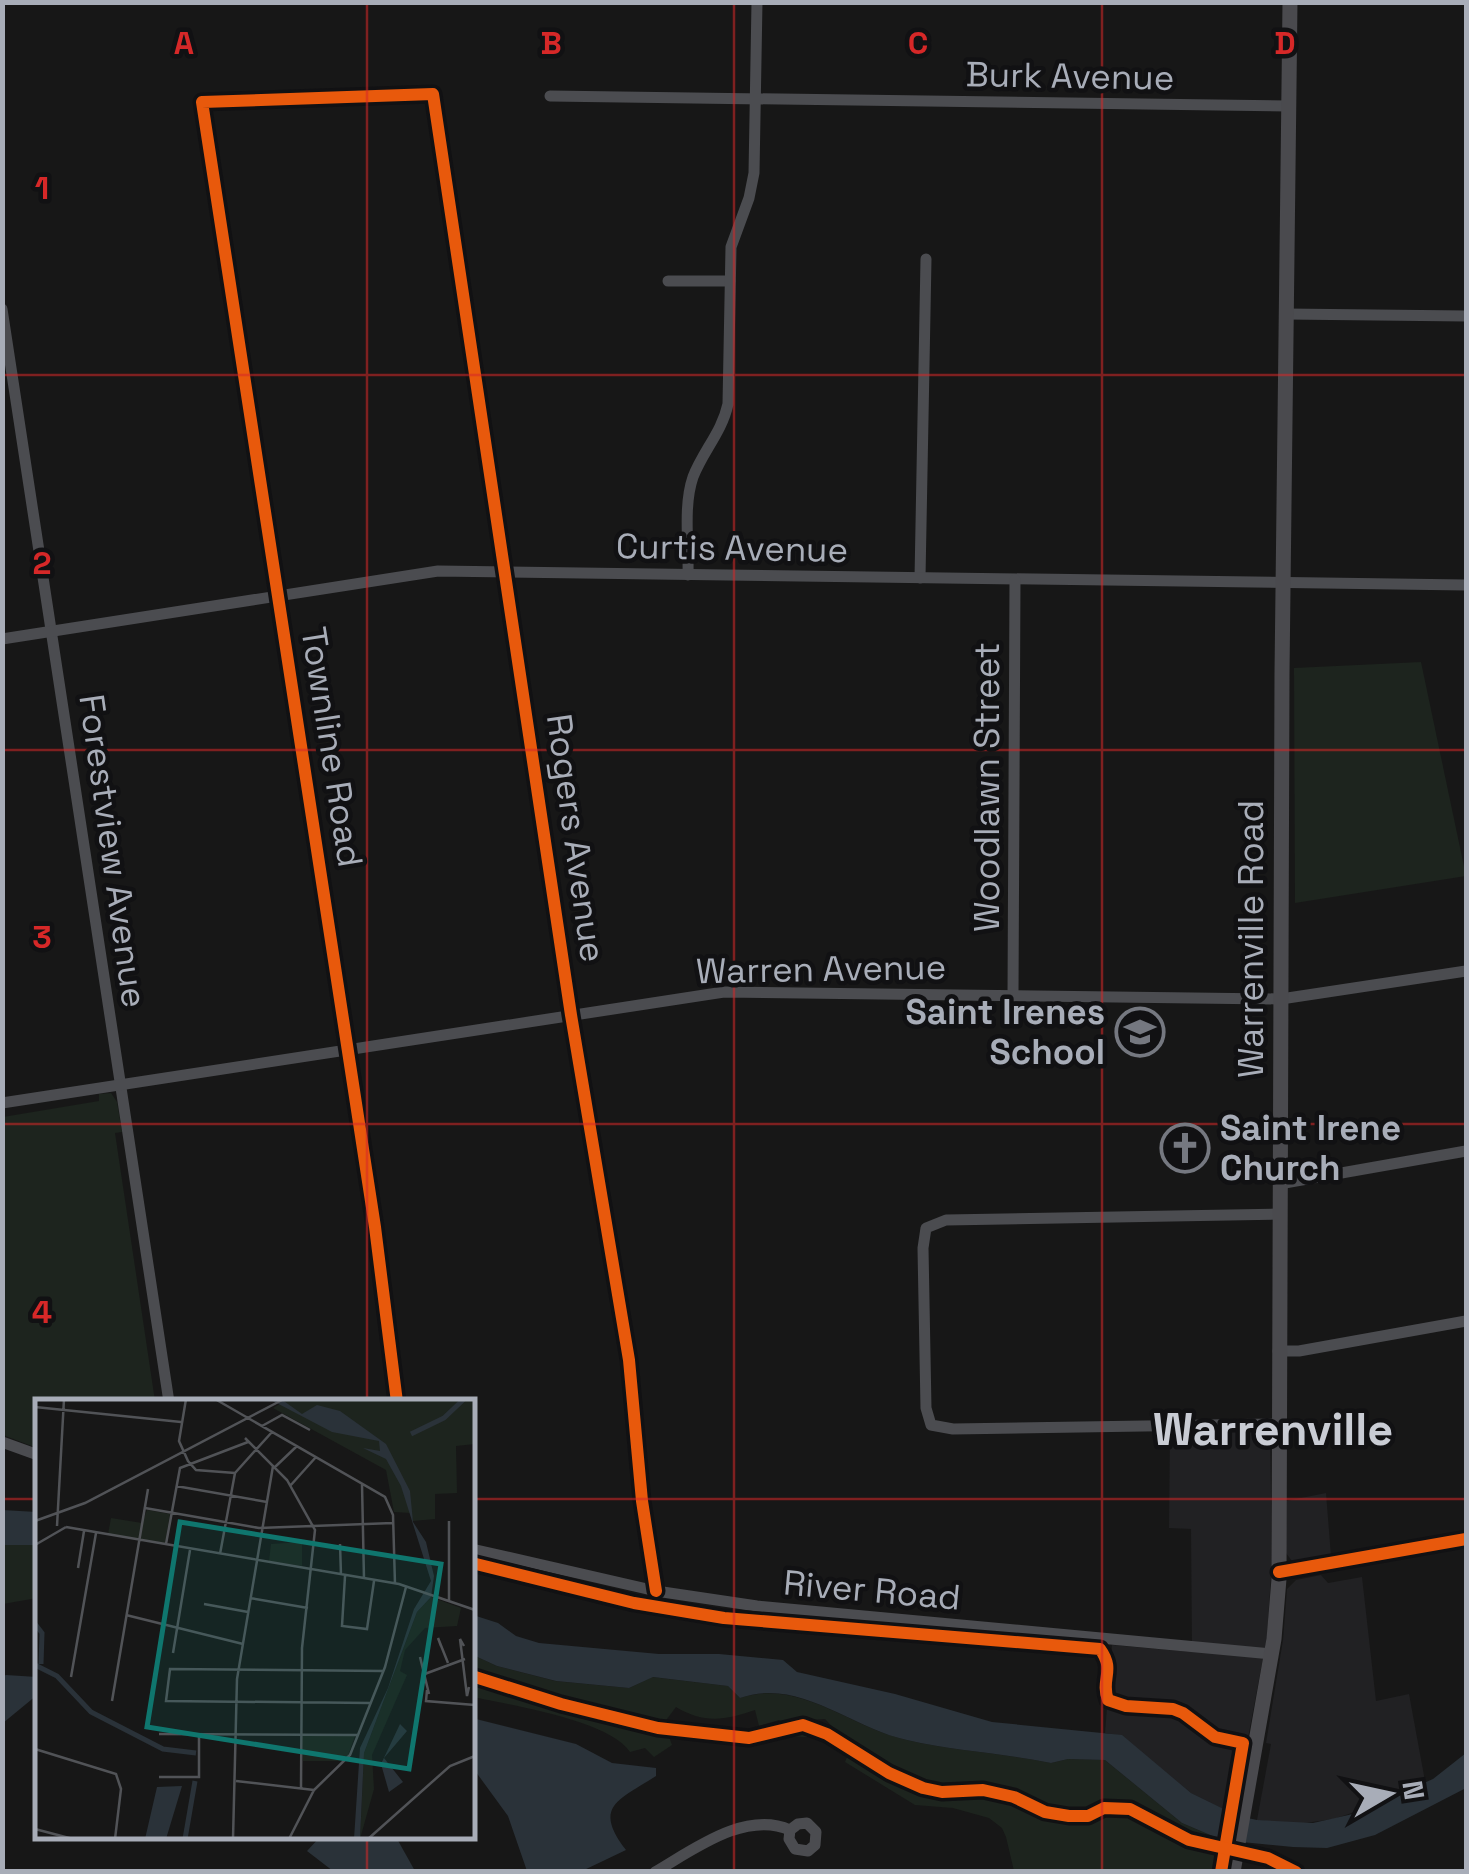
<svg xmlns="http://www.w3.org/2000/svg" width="1469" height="1874" font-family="'Space Grotesk',sans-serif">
<rect width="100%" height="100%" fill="#171717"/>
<g fill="#212123">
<path d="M1270 1428 1272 1560 1267 1637 1248 1738 1240 1739 1227 1811 1191 1793 1122 1736 1105 1733 1112 1645 1192 1652 1191 1529 1169 1528 1170 1429Z"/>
<path d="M1326 1493 1331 1556 1292 1561 1286 1553V1501Z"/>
<path d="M1321 1575 1328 1583 1362 1577 1376 1701 1409 1694 1425 1781 1389 1800 1334 1819 1297 1824 1257 1820 1271 1744 1266 1743 1283 1640 1287 1589 1296 1580Z"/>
</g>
<g fill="#1d241e">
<path d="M1421 662 1466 876 1295 903 1294 668Z"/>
<path d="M111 1093 117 1102 122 1132 115 1133 155 1401 38 1402 37 1448 3 1435V1117L99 1101V1094Z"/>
<path d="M3 1545H37V1598L3 1604Z"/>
<path d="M473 1655 497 1666 555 1681 629 1688 652 1677 728 1686 740 1698C799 1678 851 1728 907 1740 954 1751 1003 1753 1051 1763L1068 1759 1105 1760 1182 1823 1222 1840 1216 1871H1014L1006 1837 1002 1828 989 1818 953 1808 915 1805 845 1762 854 1740 843 1738 825 1719 809 1720 807 1737 782 1736 783 1723 779 1720 759 1726 755 1710C726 1720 704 1724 676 1707L664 1723 672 1745 654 1757 645 1748 630 1752C609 1720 510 1705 473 1697Z"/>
</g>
<g fill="#2a3239">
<path d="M2 1510 37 1512V1545H3Z"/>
<path d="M473 1615 498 1623 516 1636 539 1643 659 1654H719L783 1660 797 1672 895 1694 992 1722 1122 1735 1191 1793 1238 1816 1257 1820 1313 1823 1353 1814 1433 1779 1466 1753V1788L1375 1835 1327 1848 1293 1847 1222 1840 1182 1823 1105 1760 1068 1759 1051 1763C1003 1753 954 1751 907 1740 851 1728 799 1677 740 1698L728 1686 653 1677 629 1688 556 1681 497 1666 473 1655Z"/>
<path d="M6 1675 37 1677V1695L3 1723V1676Z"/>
<path d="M472 1718 576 1744 612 1763 656 1768V1776C619 1800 592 1806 626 1850L582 1871H527L508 1816 473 1768Z"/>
<path d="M320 1837H396L415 1871H333L307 1851Z"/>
</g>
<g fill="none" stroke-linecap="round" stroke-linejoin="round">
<g stroke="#4b4c50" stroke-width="11">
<path d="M550 96 1289 106"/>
<path d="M668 281H730"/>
<path d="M2 309 169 1402"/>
<path d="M1286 314 1466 316"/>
<path d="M688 575C689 544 683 506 693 477 703 451 722 432 728 404L731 247 749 198 754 173 757 2"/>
<path d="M920 578 926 259"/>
<path d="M2 639 438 571 1466 585"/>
<path d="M1013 996 1015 580"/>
<path d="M2 1103 724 992 1281 999 1466 971"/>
<path d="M1279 1184 1466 1151"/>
<path d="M1278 1351H1299L1466 1321"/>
<path d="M397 1402 375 1227 202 102 433 94 571 1015 629 1360 642 1501 656 1591"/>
<path d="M1277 1424 953 1429 931 1425 926 1408 923 1248 926 1228 946 1220 1279 1214"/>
<path d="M2 1442 38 1455"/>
<path d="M472 1549 656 1591 757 1606 1272 1654"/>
<path d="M655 1872C693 1850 745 1810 790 1830L798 1824 807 1823 816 1832 815 1845 808 1851 795 1849 789 1839 790 1830"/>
</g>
<g stroke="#4a4a4e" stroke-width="15">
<path d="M1279 1572 1466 1539"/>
<path d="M1233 1872 1274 1639 1279 1579 1282 673 1290 2"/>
</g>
<g stroke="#111113" stroke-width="19">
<g id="cycleway">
<path d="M397 1402 375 1227 202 102 433 94 571 1015 629 1360 642 1501 656 1591"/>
<path d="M472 1563 634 1603 724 1618 1100 1649C1116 1671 1100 1679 1108 1700L1126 1706 1173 1709 1183 1713 1215 1737 1243 1743 1221 1872"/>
<path d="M1279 1572 1466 1539"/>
<path d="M472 1676 561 1704 658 1728 749 1738 803 1725 827 1734 889 1773 923 1788 942 1792 983 1790 1014 1797 1045 1812 1069 1816H1088L1104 1808 1130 1809 1189 1840 1268 1858 1296 1872"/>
</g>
</g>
<use href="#cycleway" stroke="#e8590c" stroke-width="12"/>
</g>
<path fill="none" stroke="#d62828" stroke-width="2.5" stroke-opacity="0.55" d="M367 2V1402M734 2V1872M1102 2V1872M2 375H1466M2 750H1466M2 1124H1466M2 1499H38M472 1499H1466M367 1836V1872"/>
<defs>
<g id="school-ring" transform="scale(2.5)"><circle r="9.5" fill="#111113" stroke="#757880" stroke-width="1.5"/><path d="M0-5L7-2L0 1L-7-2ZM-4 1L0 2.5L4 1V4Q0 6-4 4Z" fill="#757880"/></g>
<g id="church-ring" transform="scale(2.5)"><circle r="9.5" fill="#111113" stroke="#757880" stroke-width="1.5"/><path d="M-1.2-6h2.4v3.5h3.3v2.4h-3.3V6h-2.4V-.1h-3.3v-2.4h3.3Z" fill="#757880"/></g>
</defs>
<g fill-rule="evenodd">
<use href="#school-ring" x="1140" y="1032"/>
<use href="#church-ring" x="1185" y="1148"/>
</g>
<g text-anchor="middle" stroke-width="9" stroke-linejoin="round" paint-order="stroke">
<g font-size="35" fill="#a8adb8" stroke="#111113">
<text transform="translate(1070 76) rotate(1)" y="12">Burk Avenue</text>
<text transform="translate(732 548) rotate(1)" y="12">Curtis Avenue</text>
<text transform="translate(332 747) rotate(81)" y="12">Townline Road</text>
<text transform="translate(987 787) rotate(-90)" y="12">Woodlawn Street</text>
<text transform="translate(576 838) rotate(82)" y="12">Rogers Avenue</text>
<text transform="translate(113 851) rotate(82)" y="12">Forestview Avenue</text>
<text transform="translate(1251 939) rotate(-90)" y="12">Warrenville Road</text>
<text transform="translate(821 969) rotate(-1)" y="12">Warren Avenue</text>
<text transform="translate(872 1590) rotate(5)" y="12">River Road</text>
</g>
<g font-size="35" font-weight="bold" fill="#a8adb8" stroke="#111113" text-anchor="end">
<text x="1105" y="1024">Saint Irenes<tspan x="1105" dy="40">School</tspan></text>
<text x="1220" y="1140" text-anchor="start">Saint Irene<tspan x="1220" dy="40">Church</tspan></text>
</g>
<g font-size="45" font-weight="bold" fill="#c9ccd4" stroke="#111113">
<text x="1273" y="1445">Warrenville</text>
</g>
</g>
<g transform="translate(35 1399)">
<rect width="440" height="440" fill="#171717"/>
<path d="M253 0H440V45L421 47 422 94 400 95V120L378 122 376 114 359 113 351 71 238 9ZM112 111 135 115 130 145 73 135 76 119 107 124ZM267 143V167L234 162 236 145ZM396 198 426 209 422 227 390 229 370 251 365 272 372 276 337 356 339 390 325 440 329 354 382 213ZM267 337H320L311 362H268Z" fill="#1d241e"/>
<path d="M246 0 267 15 282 6 305 12 351 45 375 92 378 123 391 143 399 177 396 198 382 213 329 354 325 440H319L325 349 353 289 379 210 396 182 366 87 351 60 328 49 345 52 344 42 297 33 236 1ZM365 325 372 332 349 359 368 383 354 393 346 365ZM147 387 131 440H110L122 388Z" fill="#2a3239"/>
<path fill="none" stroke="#2a3239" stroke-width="5" d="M376 35 409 19 429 0M0 225 7 234 6 265M0 266 22 277 56 313 128 350 161 354M150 440 160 382"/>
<path fill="none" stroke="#515357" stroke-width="2.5" d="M151 0 144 42 153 62 161 71 200 74M180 0 350 98 358 116 360 185M0 8 146 23M227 27 247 16 275 31M210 39 252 81 280 131 267 249 266 389M240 68 262 47M327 85 329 180M141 87 232 103M255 87 281 58M110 109 224 129 358 124M0 122 50 104 249 0M414 122V202M22 127 29 0M31 128 364 185 440 211M131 145 145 69 213 43M305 145 306 176M0 146 31 128M185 155 200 74 237 33M43 169 49 132M310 177 307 227 332 230 339 182M215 199 273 209M169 205 213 213M91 216 208 245M406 247 403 239 413 264M429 247 425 240 432 297 434 288M138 254 155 151M385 258 394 295M387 276 430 260M36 278 61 134M392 291 391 302 440 306M77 302 113 90M336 304 131 302 135 270 349 272M124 335 323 336M0 350 81 375 86 390 80 440M124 378H164V335M201 382 279 391M0 430 38 440M198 440 202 280 238 67M254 440 279 391 315 356 350 268 371 188M333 440 415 367 440 357"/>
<path fill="#0f766e" fill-opacity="0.15" stroke="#0f766e" stroke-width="5" d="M145 123 406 165 374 370 112 328Z"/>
<rect width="440" height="440" fill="none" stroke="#a8adb8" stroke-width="5"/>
</g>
<g font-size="32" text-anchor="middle" font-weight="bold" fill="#d62828" stroke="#111113" stroke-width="9" stroke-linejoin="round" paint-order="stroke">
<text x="184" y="54">A</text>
<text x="551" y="54">B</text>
<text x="918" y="54">C</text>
<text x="1285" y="54">D</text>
<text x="42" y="199">1</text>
<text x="42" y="574">2</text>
<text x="42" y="948">3</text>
<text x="42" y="1323">4</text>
</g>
<rect width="1469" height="1874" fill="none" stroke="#a8adb8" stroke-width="10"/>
<g transform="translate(1389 1794) rotate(81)" stroke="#111113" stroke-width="8" paint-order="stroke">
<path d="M0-8L18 38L0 25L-18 38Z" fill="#a8adb8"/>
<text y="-15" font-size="28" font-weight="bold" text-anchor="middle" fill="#a8adb8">N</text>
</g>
</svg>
